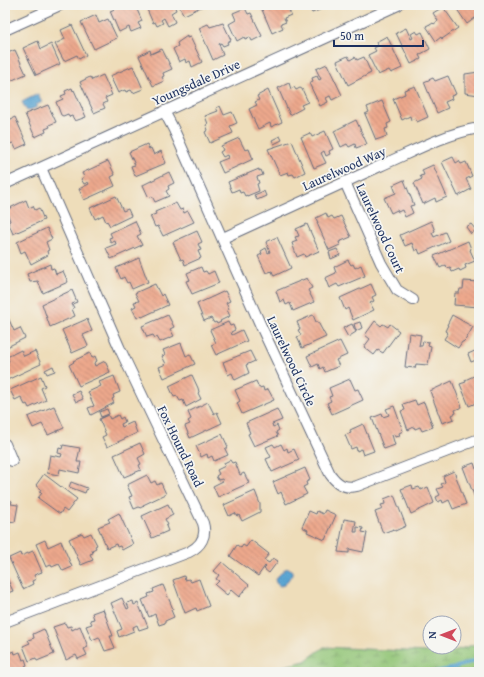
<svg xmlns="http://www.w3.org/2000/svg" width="484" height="677" font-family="'Gentium Book Plus',serif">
<defs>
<pattern id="wetland-marsh" width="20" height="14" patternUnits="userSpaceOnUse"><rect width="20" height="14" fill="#91c475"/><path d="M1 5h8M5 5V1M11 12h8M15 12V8" fill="none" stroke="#76a063"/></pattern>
<pattern id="building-back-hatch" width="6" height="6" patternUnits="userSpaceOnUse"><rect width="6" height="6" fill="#eda88c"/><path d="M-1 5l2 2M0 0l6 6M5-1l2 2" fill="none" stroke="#bf8976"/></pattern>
</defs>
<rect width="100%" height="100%" fill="#f6f6f2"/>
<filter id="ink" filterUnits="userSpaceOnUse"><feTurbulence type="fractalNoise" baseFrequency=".025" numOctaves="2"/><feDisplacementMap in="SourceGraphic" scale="8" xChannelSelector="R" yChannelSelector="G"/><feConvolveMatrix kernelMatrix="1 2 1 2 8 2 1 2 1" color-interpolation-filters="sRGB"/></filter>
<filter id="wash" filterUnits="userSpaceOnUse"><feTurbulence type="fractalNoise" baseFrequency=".012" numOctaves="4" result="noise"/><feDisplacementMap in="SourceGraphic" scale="16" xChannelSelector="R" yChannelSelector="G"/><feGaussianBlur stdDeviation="0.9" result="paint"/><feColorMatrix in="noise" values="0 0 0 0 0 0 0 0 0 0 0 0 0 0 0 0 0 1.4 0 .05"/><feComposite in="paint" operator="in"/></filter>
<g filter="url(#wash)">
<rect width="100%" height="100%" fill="#eeddba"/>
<path fill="url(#wetland-marsh)" stroke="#567a6a" d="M479 643V672H259L305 661 324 647 447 653Z"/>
<g fill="#59a3d0" stroke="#3a6997">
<path d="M38 94 42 102 36 105 37 107 27 111 22 102Z"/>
<path d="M289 568 292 571V575L284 585 280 586 276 583 275 579 285 569Z"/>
</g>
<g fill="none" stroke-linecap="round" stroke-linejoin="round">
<path stroke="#59a3d0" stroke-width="3.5" d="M435 672 454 668 479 659"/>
</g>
<g id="blocks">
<g fill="url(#building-back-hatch)">
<path d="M121 5H135L142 21 138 23 141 28 131 32 129 27 119 32 110 11 122 6Z"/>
<path d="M145 5H174L176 10 171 13 175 22 168 26 164 18 161 20 163 23 157 26 155 22 153 23Z"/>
<path d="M178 5H205L184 15Z"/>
<path d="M260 5H287L291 15 284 18 286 22 281 24 283 28 272 33Z"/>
<path d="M297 5H321L322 9 312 13 309 7 304 9 303 6 298 8Z"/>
<path d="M454 5H479V15L467 24Z"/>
<path d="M443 7 458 28 442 39 441 37 436 41 426 26 430 24V25L433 23 434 24 438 21 433 13Z"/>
<path d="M245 8 248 14 251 13 262 36 252 41 250 37 245 39 244 37 237 41 229 24 236 20 233 13Z"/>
<path d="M96 15 99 23 108 19 117 38 94 49 81 22Z"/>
<path d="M223 23 231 40 227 42 228 44 223 46 221 43 219 44 223 55 213 60 199 28 208 24 210 27Z"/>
<path d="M72 25 86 55 79 59 77 55 64 61 55 44 65 39 61 30Z"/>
<path d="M406 28 411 39 413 38 411 34 416 31 418 34 422 32 430 49 419 55 421 59 411 64 396 33Z"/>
<path d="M187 36V38L190 37 202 62 192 67 190 61 186 63 185 59 179 62 173 49 178 46 177 43Z"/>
<path d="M387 36 402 68 391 73 389 70 378 75 368 55 376 51 374 48 378 46 376 42Z"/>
<path d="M38 41 41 49 51 44 60 64 36 75 23 48Z"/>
<path d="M162 49 172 69 163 73 164 76 162 77 164 81 153 86 139 56 150 50 151 54Z"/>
<path d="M15 50 26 74 8 82 7 80H5V54Z"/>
<path d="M348 56 350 60 355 57 357 60 364 57 371 73 348 85 337 61Z"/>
<path d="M327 64 342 95 332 100 330 96 326 98 328 102 320 106 309 83 313 81 312 78 317 76 319 80 321 79 316 69Z"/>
<path d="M133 66 143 89 133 93 131 90 126 92 125 90 118 93 110 76Z"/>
<path d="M479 72V95L465 93V74Z"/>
<path d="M103 75 112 95 105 98 107 102 103 104 105 108 94 113 80 82 90 77 92 80Z"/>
<path d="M448 76 456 94 451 96 452 99 445 102 448 108 437 113 424 82 433 78 435 81Z"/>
<path d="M289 83 291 89 294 87 296 90 300 88 302 89 308 102 301 105 303 108 290 115 278 88Z"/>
<path d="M415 86 428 117 417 122 415 118 411 120 410 116 402 120 393 99 405 94 404 90Z"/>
<path d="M72 88 73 91 74 90 86 117 75 121 72 116 69 117 68 114 63 116 61 115 56 102 63 99 61 96 66 94 65 91Z"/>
<path d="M268 90 282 122 271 127 270 123 258 129 249 109 257 105 255 102 259 100 257 96Z"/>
<path d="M382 101 391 122 387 124 388 128 385 129 387 136 376 140 365 114 369 112 367 107Z"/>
<path d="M48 105 56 122 49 125 50 127 45 129 46 132 35 137 25 114Z"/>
<path d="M220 106 224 115 232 112 237 123 230 126 233 133 210 143 205 132 208 130 206 125 208 124 205 116 218 111 216 108Z"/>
<path d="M15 117 27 144 16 149 13 143 9 144 8 141 5 143V122Z"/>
<path d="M356 120 367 144 356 148 355 144 349 147 347 144 341 147 334 131Z"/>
<path d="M325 131 333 149 329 151 330 154 326 156 324 151 321 153 326 163 314 168 301 137 310 133 312 137Z"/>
<path d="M280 136 282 140 274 144 272 140Z"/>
<path d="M239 138 245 150 249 149 253 159 223 173 218 162 228 158 227 155 223 157 220 152 223 150 221 146Z"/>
<path d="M292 141 305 172 295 177 293 174 289 175 288 172 280 175 268 149Z"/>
<path d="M147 144 149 149 151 148 154 155 161 151 166 163 135 176 131 166 135 165 129 152Z"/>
<path d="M453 157 456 163 459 161 461 164 466 162 472 176 466 179 471 189 458 196 442 162Z"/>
<path d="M108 161 115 175 111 177 115 186 84 200 79 189 89 184 88 182 84 184 81 179 84 177 82 173Z"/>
<path d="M433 165 447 197 436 202 435 198 423 204 414 183 422 179 420 176 424 175 422 170Z"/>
<path d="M259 169V171L261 170 263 175 257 177 259 183 257 184 259 191 247 196V195L245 196 243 192 240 193 239 189 232 192 228 182Z"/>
<path d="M169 172 174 183 168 186 169 189 166 191 169 196 155 202 152 196 149 198 143 185Z"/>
<path d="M404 180 414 205 410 206 413 213 405 217 402 210 398 212 397 210 391 213 384 198 396 193 393 185Z"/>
<path d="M264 191 266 196 257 200 254 195Z"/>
<path d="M116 196 123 211 128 209 131 216 110 226 107 221 106 222 103 215 95 219 90 208Z"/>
<path d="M26 200 29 208 33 206 35 210 39 208 44 220 13 234 8 222 10 221 6 210Z"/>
<path d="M176 203 180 210 183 209 184 213 188 211 194 222 163 236 158 226 155 227 150 216 156 214 155 212Z"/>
<path d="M326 213 328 218 332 216 334 219 341 216 351 237 339 242 340 245 329 250 317 223H318L316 218Z"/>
<path d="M135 221 141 234 137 236 142 245 111 259 106 248 116 244 115 241 111 243 109 238 112 237 110 233Z"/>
<path d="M431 221 435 231 432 233 434 237 445 232 449 241 420 254 418 249 415 251 412 243 405 246 400 235Z"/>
<path d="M307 224 319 251 305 257 304 254 297 257 292 243 297 241 295 237 299 236 296 229Z"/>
<path d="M471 224 476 230 471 234 466 227Z"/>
<path d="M47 228 52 239 46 242 49 250 47 251 48 255 31 264 25 251 21 253 17 242Z"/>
<path d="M197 231 202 242 198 244 201 250 198 251 201 258 185 265 183 259 181 260 173 242Z"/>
<path d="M277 237 291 268 274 276 272 271 266 273 258 256 262 254 261 251 266 248 268 253 270 252 266 242Z"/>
<path d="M468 241 471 249 470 250 475 261 465 265 466 268 460 271 459 269 452 272 450 267 447 268 446 265 440 268 434 256Z"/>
<path d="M337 249 340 255 331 259 329 252Z"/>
<path d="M139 258 148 282 132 289 129 282 127 283 124 277 121 279 116 268Z"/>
<path d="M348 260 351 265 353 264 355 268 361 265 365 276 339 287 337 284 329 288 325 278 336 273 334 267Z"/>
<path d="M50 264 51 269 54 268 56 274 63 271 68 282 43 293 38 281 30 282 27 274Z"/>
<path d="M201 267 203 272 206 271 208 274 214 271 219 283 192 294 186 281 190 280 187 273Z"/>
<path d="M307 278 312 288 308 290 314 302 293 311 290 303 286 305 284 300 280 302 276 291Z"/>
<path d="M464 281 479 282V307L454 305 455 293H459L460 289H463Z"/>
<path d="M155 284 161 296 163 294 168 305 142 317 141 316 137 318 132 308 136 306 134 302 139 301 135 293Z"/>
<path d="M371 284 376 295 372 297 374 301 370 303 374 310 353 320 348 308 345 310 340 298Z"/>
<path d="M72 290 77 302 72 304 74 308 72 309 75 316 50 327 42 304Z"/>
<path d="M225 291 230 301 226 303 229 309 227 310 230 316 220 321 221 322 217 324 216 322 214 323 211 318 204 321 197 304Z"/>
<path d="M5 297 9 307 5 309Z"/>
<path d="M7 315 14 331 20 328 25 338 5 348V316Z"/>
<path d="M168 315 174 327 170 329 174 336 160 342 157 337 155 338 153 335 147 337 142 326Z"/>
<path d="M313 315 316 322H318L320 326 326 337 302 348 297 337 301 335 298 330 300 329 297 322Z"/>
<path d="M452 315 473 327 466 339 463 342H462L458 348 444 339 448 333 445 331 448 325H447Z"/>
<path d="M87 319 92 331 83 335 88 346 72 353 62 330Z"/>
<path d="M375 321 381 326 383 324 388 327 390 324 399 331 383 353 378 350 374 355 364 347 370 339 365 335Z"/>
<path d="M228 322 230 326 233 325 235 330 231 332 232 335 242 330 247 341 216 355 211 345 216 343 210 330Z"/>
<path d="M360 322 362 328 356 331 354 324Z"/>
<path d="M352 324 356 332 348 337 343 328Z"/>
<path d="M409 333 421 335 419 346H422L423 341 429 342 428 345 431 346 428 365 416 364 415 368 405 367Z"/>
<path d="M340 341 347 355 336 360 339 366 325 372 323 367 320 369 318 364 312 367 307 356Z"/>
<path d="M181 343 186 356 190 354 195 364 164 378 159 367 166 364 162 356 165 355 163 350Z"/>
<path d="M21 350 24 356 35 351 41 364 7 380 5 376V368L8 366 7 363 9 361 7 357Z"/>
<path d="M477 350 479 359 471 362 468 354Z"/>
<path d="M250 351 255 361 246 365 249 373 235 380 232 373 228 375 223 362Z"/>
<path d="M90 353 92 358 95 356 97 361 94 363 95 366 105 361 110 372 79 386 69 365 74 362 73 361Z"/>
<path d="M53 366 55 371 47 374 45 370Z"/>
<path d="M192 375 198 388 199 392 198 393 201 399 186 407 183 400 180 401 177 396 174 397 169 386Z"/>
<path d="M476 375 479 381V406H478L476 403 469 406 460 384 466 382 465 380Z"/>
<path d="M41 376 45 386 41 388 46 400 29 408 27 404 25 405 21 397 15 400 10 390Z"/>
<path d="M114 376 120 392 113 395 114 398 112 399 114 403 91 415 88 408 94 406 88 392 101 386 99 382Z"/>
<path d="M350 379 355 390 358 389 363 400 332 414 327 403 331 401 329 397 332 396 329 388Z"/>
<path d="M256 381 259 388 263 387 264 391 268 389 274 400 242 414 237 403 240 401 235 390Z"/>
<path d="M452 381 462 407 455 410 456 413 452 415 454 419 442 423 430 391Z"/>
<path d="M79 391 83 399 76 402 72 394Z"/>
<path d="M415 400 417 405 424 402 433 427 422 431 420 427 415 429 414 427 408 430 401 411 405 410 403 404Z"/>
<path d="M208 402 214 414 217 412 222 423 190 438 185 426 190 424 188 421 191 419 188 412Z"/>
<path d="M54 406 64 428 48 435 42 424 33 428 28 417Z"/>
<path d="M394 406 403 431 399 433 400 436 395 437 394 434 392 435 395 445 384 449 372 418 382 414 383 417 389 415 386 409Z"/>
<path d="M107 409 109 414 101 417 99 412Z"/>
<path d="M277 409 282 420 272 424 273 427 277 425 279 430 276 432 278 436 254 446 248 434 250 433 246 423Z"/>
<path d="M108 415 110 419 118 415 120 419 123 417 125 422 121 424 122 427 133 422 137 433 107 447 102 437 106 435 99 419Z"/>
<path d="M363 424 374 451 363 455 361 449 357 451 356 447 351 449 345 435 351 433 350 430Z"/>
<path d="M222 434 228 447 225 449 228 455 214 461 212 456 208 458 207 454 201 457 196 446Z"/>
<path d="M140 443 145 454 138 458 141 464 139 465 141 470 124 477 114 455Z"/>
<path d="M273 444 275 447 281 444 284 450 287 448 288 452 294 449 299 460 272 472 266 459 271 457 266 447Z"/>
<path d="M63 445 80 448 77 462H81L79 473 60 469 59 475 47 473 50 455 61 457 62 454 58 453 59 448 62 449Z"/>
<path d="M230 460 232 463 235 462 240 475 244 473 249 483 218 497 213 486 223 481 222 479 218 480 216 476 219 474 217 470 225 466 224 463Z"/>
<path d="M474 463 476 469 479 468V497L475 498 463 467Z"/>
<path d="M305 468 310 480 306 482 307 485 303 487 307 494 286 504 281 492 278 494 273 482Z"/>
<path d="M454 471 466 504 453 509 449 500 443 503 442 500 438 502 436 497 440 495 437 489 443 487 441 484 445 482 443 476Z"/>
<path d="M44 474 77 499 67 512 63 509 60 514 38 498 42 493 39 492 41 489 36 485Z"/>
<path d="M147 475 151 483 155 481 157 485 161 483 166 494 143 505 144 506 140 508 139 507 134 509 129 497 132 496 127 485Z"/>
<path d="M71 482 87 488 85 493 69 487Z"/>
<path d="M412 485 413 489 419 487 421 490 428 487 434 503 411 514 401 489Z"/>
<path d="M255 491 260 504V512L242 521 239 515 237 516 235 513 229 516 224 505Z"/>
<path d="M394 495 406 526 395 531 394 529 383 533 375 512 383 509 381 505 385 504 384 499Z"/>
<path d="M5 499 12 501 11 504 18 505 15 522 9 521 7 530H5Z"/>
<path d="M168 504 173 515 165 519 168 525 166 526 168 531 152 538 142 516Z"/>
<path d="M325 510 336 515 325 540 307 532 308 530 302 527 309 511 316 514 317 511 323 514Z"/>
<path d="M119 513 133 544 122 550 120 546 117 547 116 544 107 548 98 527 110 522 108 519Z"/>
<path d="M344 519 356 521 354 532H357V527L363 528 362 532 367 533 363 552 349 549V553L338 552Z"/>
<path d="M82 533 84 536 91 533 97 545 95 546 96 548 92 550 93 553 90 554 93 560 81 565 69 539Z"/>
<path d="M45 540 48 547 61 541 72 567 63 571 59 564 52 567 51 565 46 567 36 544Z"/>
<path d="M251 540 269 554 264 560 269 563 273 558 278 561 269 573 264 569 266 567 265 566 258 576 230 556 237 545 241 548 243 545 246 547Z"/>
<path d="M33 551 42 572 34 575 36 579 32 581 33 584 23 589 9 558 20 553 21 556Z"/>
<path d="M222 562 249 585 239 597 231 590 227 595 215 585 219 581 216 579 219 575 214 571Z"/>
<path d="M5 574 13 591 5 594Z"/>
<path d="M184 576 185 580 189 579 191 582 199 579 209 606 197 611 196 608 185 613 173 580Z"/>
<path d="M163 585 173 609 171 610 174 617 165 621V623L159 625 155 614 149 617 142 600 149 597 148 594 154 592 153 589Z"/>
<path d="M122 598 127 609 129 608 127 603 133 601 134 605 138 603 148 627 139 630 137 625 133 627 134 631 119 637 117 631 122 629 111 603Z"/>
<path d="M103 609 113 636H110L115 648 105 651 99 637 92 640 86 626 92 624 90 620 94 619 92 613Z"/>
<path d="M65 623 67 627 71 626 72 630 80 626 88 647 84 649 87 655 78 659 76 655 66 660 53 627Z"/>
<path d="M44 629 54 654 37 661 36 658 29 661 23 646 30 643 28 640 34 638 33 634Z"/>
<path d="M5 651 6 654 14 651 15 654 20 652 23 660 25 659 27 665 25 666 27 670 22 672H5Z"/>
</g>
</g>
</g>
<g filter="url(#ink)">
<use href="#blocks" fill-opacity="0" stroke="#656c7e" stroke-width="1"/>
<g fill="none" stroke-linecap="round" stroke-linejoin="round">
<g stroke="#656c7e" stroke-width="12">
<g id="street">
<path d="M5 30 60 5"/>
<path d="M164 111 174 130 260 324 330 474C337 484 345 489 357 486L479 439"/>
<path d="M345 182 381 263 397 290 413 300"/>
<path d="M5 184 398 5"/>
<path d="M223 238C275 214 328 190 380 166 412 152 444 134 479 128"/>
<path d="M5 444 12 461"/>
<path d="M5 622 189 552C201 546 207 536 203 523L120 349 41 168"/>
</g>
</g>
<use href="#street" stroke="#fff" stroke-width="10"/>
</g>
</g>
<g text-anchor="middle" stroke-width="3.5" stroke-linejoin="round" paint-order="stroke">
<g font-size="13" fill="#1b2f5e" stroke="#f6f6f2">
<text transform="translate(196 82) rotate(-24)" y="5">Youngsdale Drive</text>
<text transform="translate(344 168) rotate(-24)" y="5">Laurelwood Way</text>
<text transform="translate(381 228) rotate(65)" y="5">Laurelwood Court</text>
<text transform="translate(292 361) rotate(65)" y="5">Laurelwood Circle</text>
<text transform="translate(181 446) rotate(64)" y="5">Fox Hound Road</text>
</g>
</g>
<rect width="484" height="677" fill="none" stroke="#f6f6f2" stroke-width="20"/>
<g transform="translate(442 635) rotate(270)"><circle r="19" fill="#f6f6f2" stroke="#9ea6b7"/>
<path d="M0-3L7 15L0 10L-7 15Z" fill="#d1495b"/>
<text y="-6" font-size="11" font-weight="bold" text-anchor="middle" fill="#1b2f5e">N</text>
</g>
<path d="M334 40v6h89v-6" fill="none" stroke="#1b2f5e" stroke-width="2"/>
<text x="340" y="40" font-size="12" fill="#1b2f5e" stroke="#f6f6f2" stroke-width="3" paint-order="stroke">50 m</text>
</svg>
